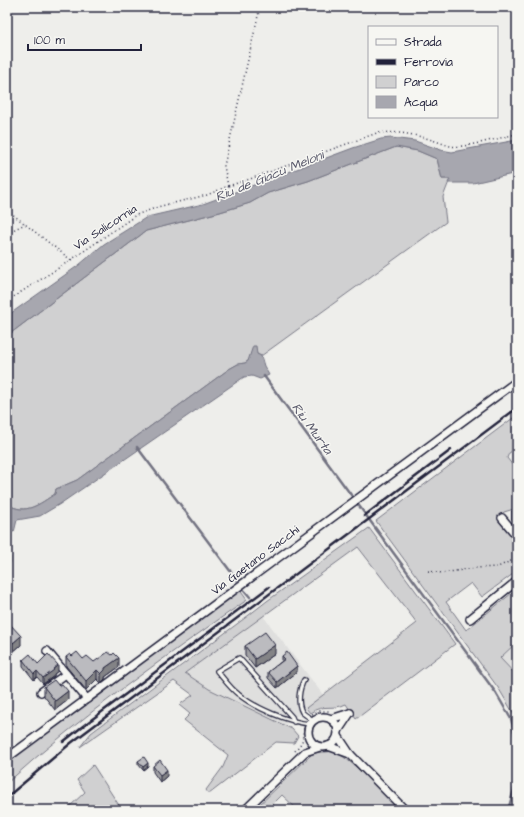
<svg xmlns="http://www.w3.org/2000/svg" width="524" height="817" font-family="'Architects Daughter',sans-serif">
<rect width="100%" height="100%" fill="#eeeeeb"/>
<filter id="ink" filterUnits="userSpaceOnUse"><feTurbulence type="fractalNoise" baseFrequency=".025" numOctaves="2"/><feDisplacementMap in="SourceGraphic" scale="8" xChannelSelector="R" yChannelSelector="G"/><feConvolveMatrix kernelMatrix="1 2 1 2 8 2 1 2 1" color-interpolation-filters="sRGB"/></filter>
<g filter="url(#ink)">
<g fill="#dfdfde">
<path d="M263 616 324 696 285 725 209 689 185 673Z"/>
<path d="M517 642V676L500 658Z"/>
</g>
<g fill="#d0d0d1" stroke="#797986">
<path d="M396 147 418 151 437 159 442 179H450L443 197 446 222 261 356 257 354 245 363 238 364 229 369 77 480 56 489 55 494C39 504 26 516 7 504V336L146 231 220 212 250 203 268 193 308 181Z"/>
<path d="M517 415V448L509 453 507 458 517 471V508L504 512 498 517 517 544V571L482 597 471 583 446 602 466 630 517 589V642L500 658 517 676V724L512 711 499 689 376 521Z"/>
<path d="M369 528 455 644 356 719 346 704C332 711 324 703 310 713L306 708 417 623 358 547 185 673 209 689 292 729 298 736 294 743 276 742 209 794 206 790 223 767 228 755 184 720 190 714 179 705 193 695 174 681 80 747 91 733 249 615 267 601Z"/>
<path d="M239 589 247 600C164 657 81 716 7 783V762L99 696Z"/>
<path d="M332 751C348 755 387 796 399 810H298L282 795 267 810H254L312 754C318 751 325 753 332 751Z"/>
<path d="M93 765 122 810H70L68 808 85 792 77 780Z"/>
</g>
<g fill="#a7a7af" stroke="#727281">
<path d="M391 138 415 141 441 150 452 152 517 140V173L473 183H448L450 179H442L437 159 418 151 396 147 308 181 268 193 250 203 220 212 146 231 7 336V316L79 265 104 244 147 217 203 204 353 148 381 139Z"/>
<path d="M253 346H256L257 354 261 356 264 366 269 375 260 379 252 376 244 377 60 504 40 516 17 520 14 532 7 530V504C26 516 39 504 55 494L56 489 77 480 229 369 238 364 245 363 248 361Z"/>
</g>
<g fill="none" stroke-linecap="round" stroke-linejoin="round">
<g stroke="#727281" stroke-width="2.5">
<path d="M264 376 496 693 511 719 517 743"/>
<path d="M137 447 237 580"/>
<path d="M244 590 250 597"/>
<path d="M508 810 517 779"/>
</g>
<g stroke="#22223b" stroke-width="6">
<g id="lane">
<path d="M304 680C299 689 297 703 302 712 305 715 310 718 313 720"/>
<path d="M294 722 292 717 239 658 217 671C224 679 230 688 238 694 255 708 288 722 310 724"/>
</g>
</g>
<g stroke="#22223b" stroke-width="10">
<g id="street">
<path d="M502 518 517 536"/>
<path d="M470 619 517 581"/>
<path d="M47 651 87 699"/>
<path d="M41 692 66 674"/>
<circle cx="323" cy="732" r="15"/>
<path d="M331 719 350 713"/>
<path d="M338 731 350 713"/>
<path d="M338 736 350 754 405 810"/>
<path d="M328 746 350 754"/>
<path d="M7 758 517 381"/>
<path d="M245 810 305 752 320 747"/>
</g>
</g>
<g stroke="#22223b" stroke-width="1.5" stroke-dasharray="1 3" stroke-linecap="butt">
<path d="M7 41 11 7"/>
<path d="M228 186 224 166 260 7"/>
<path d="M7 210 71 260 7 301"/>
<path d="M7 233 25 224"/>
<path d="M71 260 136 215 161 206 207 195 228 186 250 179 377 133C395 131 412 134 429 139 436 141 443 144 450 146 463 149 502 137 517 134"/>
<path d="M428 571 442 573 476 568 498 567 517 558"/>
<path d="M312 714 320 711H330"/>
<path d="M295 751 302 742 304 727"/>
</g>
<use href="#lane" stroke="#f6f6f2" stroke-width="3.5"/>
<use href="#street" stroke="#f6f6f2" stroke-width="7"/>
<g stroke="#22223b" stroke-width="2.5">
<path d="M364 516 451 450"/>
<path d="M63 742 83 726 269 587"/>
<path d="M7 797 71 743 517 408"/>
</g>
</g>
<g fill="#a1a1a4" stroke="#22223b">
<path d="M517 506V525L512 519V511Z"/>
<path d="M7 625 21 645 13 652 11 650 8 652 7 651Z"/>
<path d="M245 646 275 654 255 668 245 655Z"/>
<path d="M72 656 94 662 119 667 105 677V679L101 683 97 679 86 690 66 666V657Z"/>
<path d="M282 656 297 672 277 688 268 678V672L282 661Z"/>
<path d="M23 660 38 664 58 671 54 674V676L43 684 37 677 34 680 23 666Z"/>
<path d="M44 687 68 700 55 710 44 696Z"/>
<path d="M138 761 148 766 143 770 138 764Z"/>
<path d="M153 766 167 776 160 782 153 772Z"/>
</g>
<g fill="#838386" stroke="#22223b">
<path d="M10 557V563L7 566V560Z"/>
<path d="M21 636V645L13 652V643Z"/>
<path d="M11 640V650L8 652V643Z"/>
<path d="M275 645V654L255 668V659Z"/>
<path d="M119 658V667L105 677V679L101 683V674L105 668Z"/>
<path d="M58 665V671L54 674V676L43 684V678Z"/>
<path d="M297 666V672L277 688V682Z"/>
<path d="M97 670V679L86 690V681Z"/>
<path d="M37 671V677L34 680V674Z"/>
<path d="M68 691V700L55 710V701Z"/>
<path d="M148 763V766L143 770V767Z"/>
<path d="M167 770V776L160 782V775Z"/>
</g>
<g fill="#bbbbbf" stroke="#22223b">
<path d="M517 506V516L512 511Z"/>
<path d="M7 552 10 557 7 560Z"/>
<path d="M9 623 21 636 13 643 11 640 8 643 7 642V625Z"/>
<path d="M265 632 275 645 255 659 245 646Z"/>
<path d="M77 652 83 659 87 656 94 662 108 652 112 655 114 653 119 658 105 668V670L101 674 97 670 86 681 66 657 70 654 72 656Z"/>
<path d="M287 652 297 666 277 682 268 672 285 659 282 656Z"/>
<path d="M30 654 38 664 48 654 58 665 53 669 54 670 43 678 37 671 34 674 23 660Z"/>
<path d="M54 680 59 686 62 684 68 691 55 701 44 687Z"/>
<path d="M144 757 148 763 143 767 138 761Z"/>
<path d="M160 760 167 770 160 775 153 766Z"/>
</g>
</g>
<g text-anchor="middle" stroke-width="3" stroke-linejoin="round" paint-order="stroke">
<g font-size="12" fill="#22223b" stroke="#f6f6f2">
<text transform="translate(105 227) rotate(-33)" y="4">Via Salicornia</text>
<text transform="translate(255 560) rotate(-37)" y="4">Via Gaetano Sacchi</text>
</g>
<g font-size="13" font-style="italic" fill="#575769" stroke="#f6f6f2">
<text transform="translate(269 175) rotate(-22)" y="5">Riu de Giacu Meloni</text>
<text transform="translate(313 428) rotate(54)" y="5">Riu Murta</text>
</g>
</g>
<rect width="524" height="817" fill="none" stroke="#f6f6f2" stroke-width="24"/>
<rect x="12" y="12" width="500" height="793" fill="none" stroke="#22223b" stroke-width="1.5" filter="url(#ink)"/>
<rect x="368" y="26" width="130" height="92" fill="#f6f6f2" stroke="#a1a1a9"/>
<rect x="376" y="39" width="20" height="6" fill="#f6f6f2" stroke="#a1a1a9"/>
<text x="404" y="46" font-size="12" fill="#22223b">Strada</text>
<rect x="376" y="59" width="20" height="6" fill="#22223b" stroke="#a1a1a9"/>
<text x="404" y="66" font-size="12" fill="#22223b">Ferrovia</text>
<rect x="376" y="76" width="20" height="12" fill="#d0d0d1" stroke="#a1a1a9"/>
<text x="404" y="86" font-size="12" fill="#22223b">Parco</text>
<rect x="376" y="96" width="20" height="12" fill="#a7a7af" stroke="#a1a1a9"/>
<text x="404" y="106" font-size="12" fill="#22223b">Acqua</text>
<path d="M28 44v6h113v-6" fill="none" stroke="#22223b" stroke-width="2"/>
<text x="34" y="44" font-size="12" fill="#22223b" stroke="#f6f6f2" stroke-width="3" paint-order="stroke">100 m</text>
</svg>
